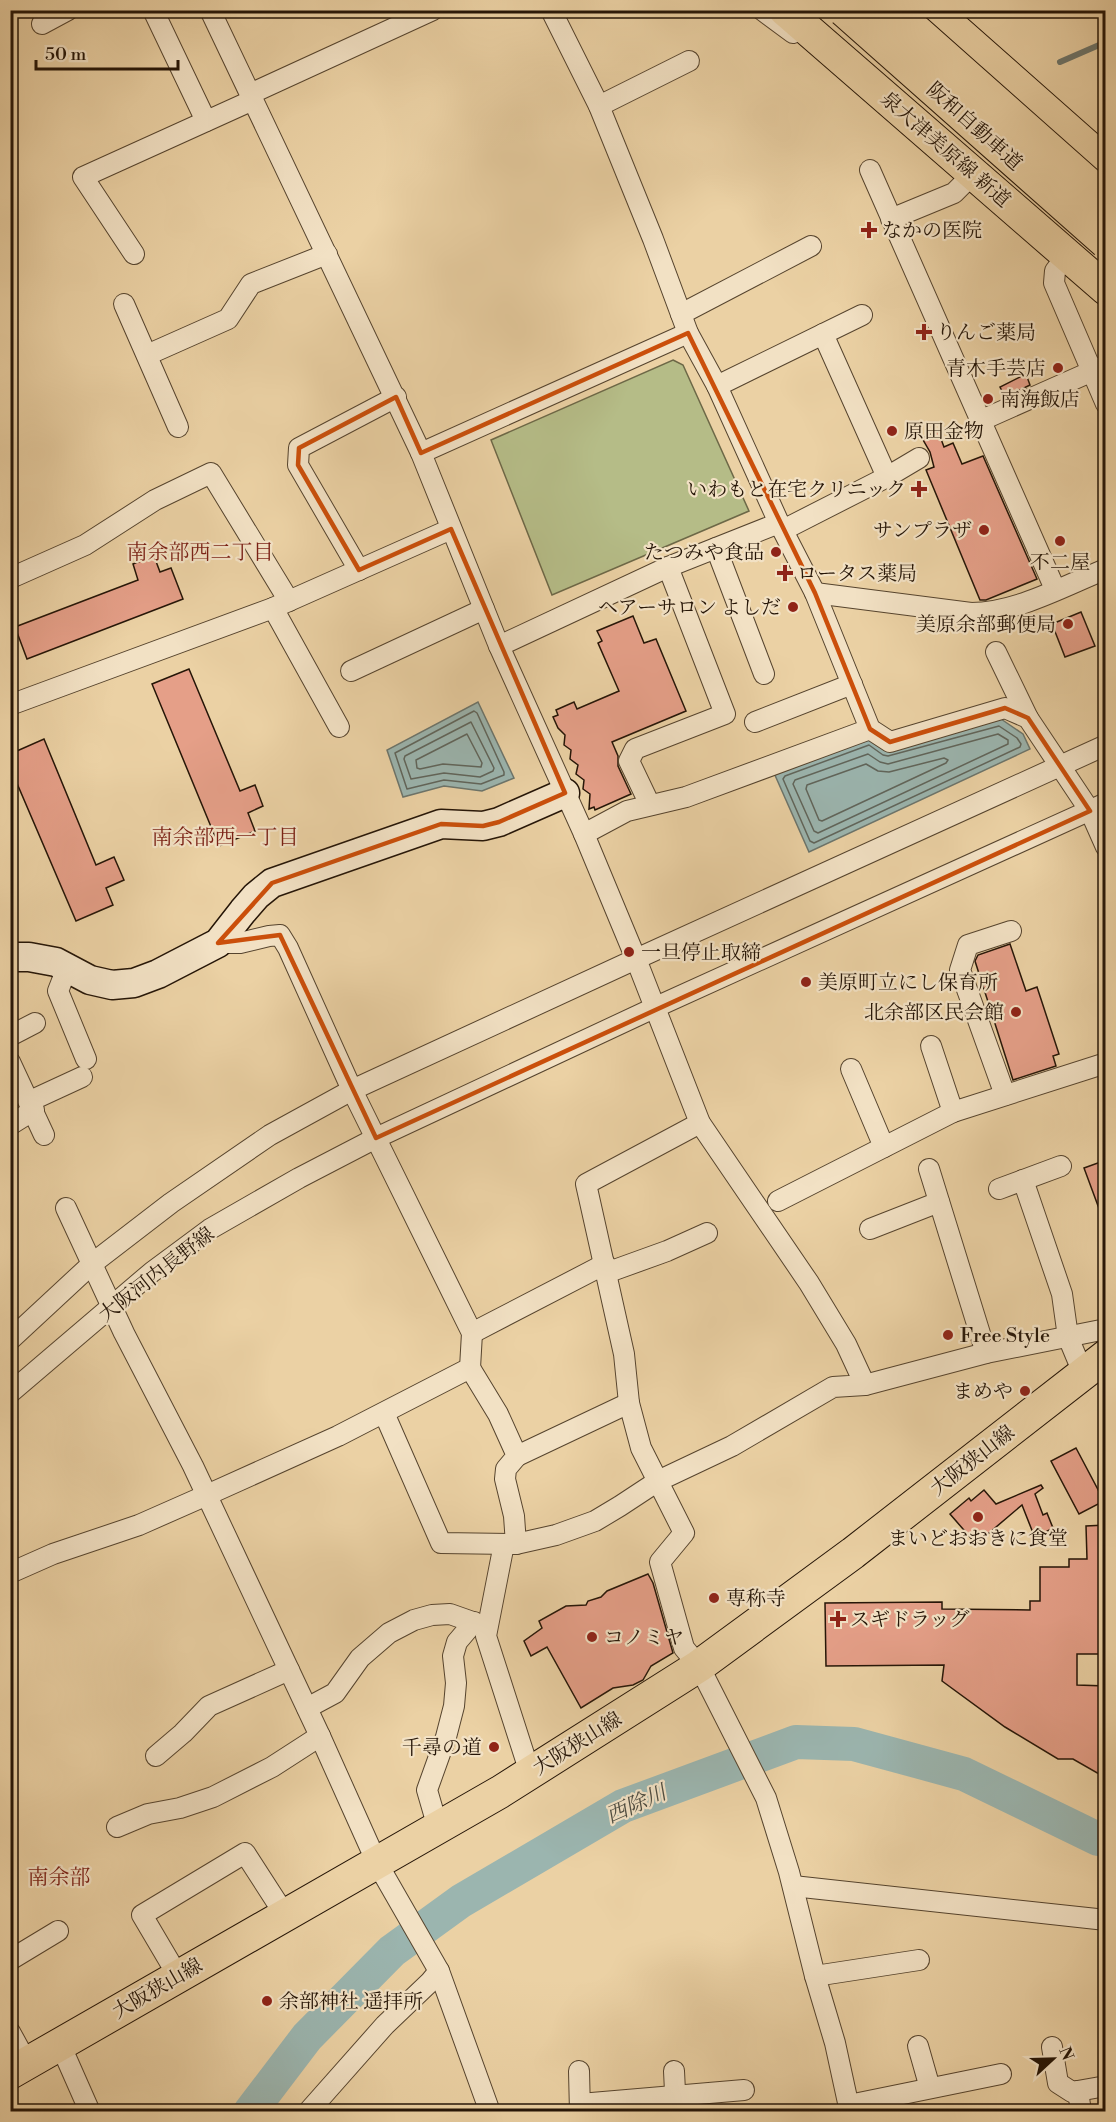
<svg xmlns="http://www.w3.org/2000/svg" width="1116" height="2122" font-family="'Libre Bodoni','Noto Serif JP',serif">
<rect width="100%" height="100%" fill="#ebd1a4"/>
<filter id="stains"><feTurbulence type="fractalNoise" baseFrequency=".00333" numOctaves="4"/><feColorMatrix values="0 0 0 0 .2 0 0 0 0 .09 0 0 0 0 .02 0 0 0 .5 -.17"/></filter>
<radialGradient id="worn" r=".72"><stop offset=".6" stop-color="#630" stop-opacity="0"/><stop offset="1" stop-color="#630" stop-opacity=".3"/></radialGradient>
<path fill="#b5bc87" stroke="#6d6847" stroke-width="1.5" d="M673 360 683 365 749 511 552 595 491 440Z"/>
<g fill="#9bb5af" stroke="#6c756c" stroke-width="1.5">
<path d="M478 702 514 778 482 791 444 786 403 797 387 750Z"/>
<path d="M1001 719 1023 734 1030 749 809 852 774 773 872 738Z"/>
</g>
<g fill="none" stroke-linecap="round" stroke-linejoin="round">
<g stroke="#60655b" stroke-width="1.5">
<path d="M474 711 477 713 504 772V775L481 784 444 780 407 789 395 753Z"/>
<path d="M471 722 494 768 493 771 480 777 444 773 411 779 404 759 405 756Z"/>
<path d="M999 726 1017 738 1021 744 1020 747 814 843 810 841 783 779 785 776 869 745 883 755 888 756Z"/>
<path d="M467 734 482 763 481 767 443 764 420 769 417 768 416 760Z"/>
<path d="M998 734 1008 740V744L818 833 814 831 793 784 795 780 868 754 880 762 888 764Z"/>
<path d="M944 758 948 760 946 763 822 821 819 820 806 789 807 785 866 764 878 771 889 772Z"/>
</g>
<path stroke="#6c756c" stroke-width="6" d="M1060 62 1106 42"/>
<path stroke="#9bb5af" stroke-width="34" d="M250 2112 307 2037 392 1951 461 1901 623 1806 796 1742 854 1744 964 1774 1098 1839 1106 1840"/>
</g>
<g fill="#e59f88" stroke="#251507" stroke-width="1.5">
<path d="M1026 374 1030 385 1005 397 1000 387Z"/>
<path d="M938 431 944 447 953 443 962 464 983 456 1037 579 986 600H980L926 470 934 467 930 452 922 438Z"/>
<path d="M154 556 160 572 171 568 183 599 27 659 15 627 138 580 133 564Z"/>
<path d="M1081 612 1095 646 1065 657 1052 624Z"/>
<path d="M633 616 644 643 656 639 686 711 612 742 618 756V766L631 794 595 810 594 807 589 809 590 794 583 789 584 780 576 774 578 765 570 759 571 750 564 745 565 735 558 728 553 717 558 715 556 710 574 702 577 709 619 691 598 643 602 641 597 631Z"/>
<path d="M189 669 240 791 255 785 263 806 248 813 255 831 219 846 152 684Z"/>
<path d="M44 739 96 865 114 857 124 880 106 888 113 905 76 921 10 767V754Z"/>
<path d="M1010 944 1026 991 1037 987 1059 1054 1053 1056 1056 1066 1013 1080 975 961 978 955Z"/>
<path d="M1106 1160V1222H1104L1084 1168Z"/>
<path d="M1076 1448 1104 1501 1079 1514 1051 1461Z"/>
<path d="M1041 1485 1043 1488 1035 1494 1043 1515 1047 1513 1053 1528 1035 1538 1022 1505 976 1544 950 1514 969 1498 971 1501 984 1490 996 1504Z"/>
<path d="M1106 1525V1654H1077V1685L1106 1686V1778L1073 1759H1058L1005 1727 942 1681 944 1665 826 1666 825 1603 942 1602V1609L1030 1610V1601H1040V1567H1069V1559H1087L1086 1526Z"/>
<path d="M648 1574 653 1583 673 1653 651 1666 643 1680 633 1685 613 1688 581 1708 547 1647 531 1656 524 1641 542 1628 539 1621 566 1606 586 1605 588 1601 601 1597 607 1591Z"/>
</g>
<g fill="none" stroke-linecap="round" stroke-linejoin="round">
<g stroke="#56442e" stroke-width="22">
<g id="street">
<path d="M153 10 206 121"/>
<path d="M551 10 599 106 653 239 688 333 717 386 779 523 815 593 870 729 890 742 1005 708 1028 718 1090 811 1106 847"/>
<path d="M762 10 793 33"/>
<path d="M42 24 68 10"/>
<path d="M250 94 433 10"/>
<path d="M599 106 689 61"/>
<path d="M870 170 1055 589"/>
<path d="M891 219 954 193 974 173"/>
<path d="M134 254 83 177 253 100"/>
<path d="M1067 255 1055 271 1054 283 1106 404"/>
<path d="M124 304 178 427"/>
<path d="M681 314 811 246"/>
<path d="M823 334 887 477"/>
<path d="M147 355 228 319 251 284 327 254"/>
<path d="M717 386 862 315"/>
<path d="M982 420 1106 365"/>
<path d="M421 453 688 333"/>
<path d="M783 530 887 477 919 458"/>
<path d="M716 548 764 674"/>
<path d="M359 570 298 465 299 448 396 397"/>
<path d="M13 577 85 545 155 500 211 473 289 601"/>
<path d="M815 593 971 613C1016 613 1064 586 1106 569"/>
<path d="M273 608 339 727"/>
<path d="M499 646 668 567 779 523"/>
<path d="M996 652 1028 718"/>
<path d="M351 671 484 609"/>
<path d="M10 705 273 608 451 529"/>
<path d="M755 722 852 684"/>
<path d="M650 805 629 761 635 749 725 714 668 567"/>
<path d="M584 834 627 811 686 797 870 729"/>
<path d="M67 968 58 991 86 1059"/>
<path d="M10 1036 35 1023"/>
<path d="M931 1046 953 1112"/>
<path d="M10 1062 44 1135"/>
<path d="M851 1069 884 1147"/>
<path d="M1005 1095 960 970 968 945 1011 931"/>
<path d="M30 1101 82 1077"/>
<path d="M700 1123 586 1184 624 1354 629 1403 641 1448 684 1533 660 1562 684 1648 699 1666 766 1798 789 1872 815 1976 835 2043 850 2112"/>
<path d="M10 1125 34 1110"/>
<path d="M929 1169 986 1353"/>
<path d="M1023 1180 1062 1294 1068 1337 1083 1373"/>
<path d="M999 1189 1061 1166"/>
<path d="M778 1201 953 1112 1106 1063"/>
<path d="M66 1208 124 1333 193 1466 320 1736 377 1863 439 1971 490 2112"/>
<path d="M870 1229 939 1202"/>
<path d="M606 1273 667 1251 707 1233"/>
<path d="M472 1333 605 1264"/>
<path d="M10 1340 93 1263 171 1203 270 1135 352 1090 636 959 584 834 499 646 421 453 210 10"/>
<path d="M470 1368 498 1414 517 1456 506 1469 505 1479 514 1516 516 1544"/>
<path d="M865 1385 986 1353 1106 1329"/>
<path d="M10 1393 152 1272 210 1229 299 1178 376 1138 656 1007 1106 803"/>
<path d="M384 1413 441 1543 516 1544 556 1535 595 1521 620 1506 658 1481 732 1446 833 1387 865 1385 846 1344 809 1283 700 1123 636 959 1106 745"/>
<path d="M517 1456 629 1403"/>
<path d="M504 1544 486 1636 530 1773"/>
<path d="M10 1573 53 1554 139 1525 207 1495 338 1436 470 1368 472 1333 352 1090 288 948 280 935 269 936 240 943H218"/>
<path d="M307 1708 335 1693 360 1658 389 1633 414 1620 432 1615 450 1614 484 1626"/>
<path d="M156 1756 183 1733 209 1706 289 1670"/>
<path d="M117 1827 148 1814 180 1808 213 1797 272 1767 320 1736"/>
<path d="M438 1828 427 1790 446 1737 454 1706 456 1683 453 1656 457 1642 474 1622"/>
<path d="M793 1886 1106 1920"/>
<path d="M10 1960 58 1931"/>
<path d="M178 1976 142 1915 245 1853 285 1915"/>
<path d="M815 1976 919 1960"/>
<path d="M10 2032 27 2063"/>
<path d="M60 2044 90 2112"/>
<path d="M918 2046 930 2088"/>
<path d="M1052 2047 1058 2083 1072 2092 1106 2086"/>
<path d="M579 2071 580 2112"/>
<path d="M674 2071 676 2112"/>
<path d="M1078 2091 1081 2112"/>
<path d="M580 2104 744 2090"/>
<path d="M849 2105 1001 2074"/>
<path d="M308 2112 385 2025 430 1982 439 1971"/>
</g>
</g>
<g stroke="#251507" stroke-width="31">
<path id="secondary" d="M10 957H29L56 962 90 980 112 985 134 983 158 974 218 943 243 911 256 896 272 883 441 824 483 826 499 822 565 793"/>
</g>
<g stroke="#251507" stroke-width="34">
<g id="primary">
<path d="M785 10 1106 289"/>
<path d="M933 10 1106 163"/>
<path d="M10 2073 500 1792 699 1666 853 1553 1106 1356"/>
</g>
</g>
<use href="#street" stroke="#f2e1c4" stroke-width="20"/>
<use href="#secondary" stroke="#f2e1c4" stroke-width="28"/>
<use href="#primary" stroke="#ebd1a4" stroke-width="32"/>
<g stroke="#251507" stroke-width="35" stroke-linecap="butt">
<g id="highway-bridge">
<path d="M844 10 1106 242"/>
<path d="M892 10 1106 200"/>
</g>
</g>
<use href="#highway-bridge" stroke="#ebd1a4" stroke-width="33"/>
</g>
<path fill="none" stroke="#cb4f0b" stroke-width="4.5" stroke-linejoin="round" d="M688 333 815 593 870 729 890 742 1005 708 1028 718 1090 811 376 1138 280 935 218 943 272 883 441 824 483 826 499 822 565 793 451 529 359 570 298 465 299 448 396 397 421 453Z"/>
<g fill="#8f2418" stroke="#f2e1c4" stroke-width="2">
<path d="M866 221h6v6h6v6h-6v6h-6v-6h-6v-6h6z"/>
<path d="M921 323h6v6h6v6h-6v6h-6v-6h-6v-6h6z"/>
<circle cx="1058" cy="368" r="6"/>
<circle cx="988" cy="399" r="6"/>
<circle cx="892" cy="431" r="6"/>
<path d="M916 480h6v6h6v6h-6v6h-6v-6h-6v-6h6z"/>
<circle cx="984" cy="530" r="6"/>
<circle cx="1060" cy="541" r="6"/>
<circle cx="776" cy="552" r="6"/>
<path d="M782 564h6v6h6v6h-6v6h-6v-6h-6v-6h6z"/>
<circle cx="793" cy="607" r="6"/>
<circle cx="1068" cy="624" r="6"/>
<circle cx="629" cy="952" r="6"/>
<circle cx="806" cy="982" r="6"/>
<circle cx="1016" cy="1012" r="6"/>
<circle cx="948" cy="1335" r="6"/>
<circle cx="1025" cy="1391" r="6"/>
<circle cx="978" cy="1517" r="6"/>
<circle cx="714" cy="1598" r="6"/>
<path d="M835 1610h6v6h6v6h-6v6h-6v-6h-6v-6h6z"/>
<circle cx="592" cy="1637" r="6"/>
<circle cx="494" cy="1747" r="6"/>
<circle cx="267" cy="2001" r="6"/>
</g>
<g text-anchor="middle" stroke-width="4.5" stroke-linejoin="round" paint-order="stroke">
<g font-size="20" fill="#251507" stroke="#f2e1c4">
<text transform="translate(975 126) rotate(42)" y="7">阪和自動車道</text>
<text transform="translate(946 149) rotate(41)" y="7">泉大津美原線 新道</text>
<text transform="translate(156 1274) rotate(-38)" y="7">大阪河内長野線</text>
<text transform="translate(972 1460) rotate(-38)" y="7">大阪狭山線</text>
<text transform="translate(577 1743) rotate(-32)" y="7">大阪狭山線</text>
<text transform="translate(157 1988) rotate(-30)" y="7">大阪狭山線</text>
</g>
<g font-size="20" fill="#251507" stroke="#f2e1c4" text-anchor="start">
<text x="882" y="237">なかの医院</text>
<text x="936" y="339">りんご薬局</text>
<text x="1046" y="375" text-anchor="end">青木手芸店</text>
<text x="1000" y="406">南海飯店</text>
<text x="904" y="438">原田金物</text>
<text x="906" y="496" text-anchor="end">いわもと在宅クリニック</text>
<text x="972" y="537" text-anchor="end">サンプラザ</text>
<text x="764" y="559" text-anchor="end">たつみや食品</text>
<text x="1060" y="569" text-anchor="middle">不二屋</text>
<text x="797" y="580">ロータス薬局</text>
<text x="781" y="614" text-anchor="end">ヘアーサロン よしだ</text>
<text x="1056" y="631" text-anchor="end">美原余部郵便局</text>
<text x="641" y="959">一旦停止取締</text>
<text x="818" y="989">美原町立にし保育所</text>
<text x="1004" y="1019" text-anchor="end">北余部区民会館</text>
<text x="960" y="1342">Free Style</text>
<text x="1013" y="1398" text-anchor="end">まめや</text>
<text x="978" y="1545" text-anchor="middle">まいどおおきに食堂</text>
<text x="726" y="1605">専称寺</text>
<text x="850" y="1626">スギドラッグ</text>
<text x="604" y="1644">コノミヤ</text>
<text x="482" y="1754" text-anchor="end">千尋の道</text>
<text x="279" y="2008">余部神社 遥拝所</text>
</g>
<g font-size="21" fill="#7a1f14" stroke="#f2e1c4">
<text x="200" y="559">南余部西二丁目</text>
<text x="225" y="844">南余部西一丁目</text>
<text x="59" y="1884">南余部</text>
</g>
<g font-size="21" font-style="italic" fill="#4e4d42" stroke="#f2e1c4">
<text transform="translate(636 1804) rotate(-24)" y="7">西除川</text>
</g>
</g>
<rect width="1116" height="2122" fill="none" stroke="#ebd1a4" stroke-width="36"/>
<rect x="12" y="12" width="1092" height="2098" fill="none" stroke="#251507" stroke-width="3"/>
<rect x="18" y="18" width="1080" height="2086" fill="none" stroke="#251507" stroke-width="1.5"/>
<g transform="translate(1053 2059) rotate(68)" stroke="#f2e1c4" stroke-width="4.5" paint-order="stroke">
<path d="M0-4.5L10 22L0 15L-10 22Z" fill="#251507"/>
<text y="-9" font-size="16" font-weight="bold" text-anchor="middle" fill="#251507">N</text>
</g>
<path d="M36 60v9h142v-9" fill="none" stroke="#251507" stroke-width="3"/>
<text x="45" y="60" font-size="18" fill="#251507" stroke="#f2e1c4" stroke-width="4.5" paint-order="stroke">50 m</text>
<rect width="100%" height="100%" filter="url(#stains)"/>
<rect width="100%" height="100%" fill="url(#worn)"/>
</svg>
